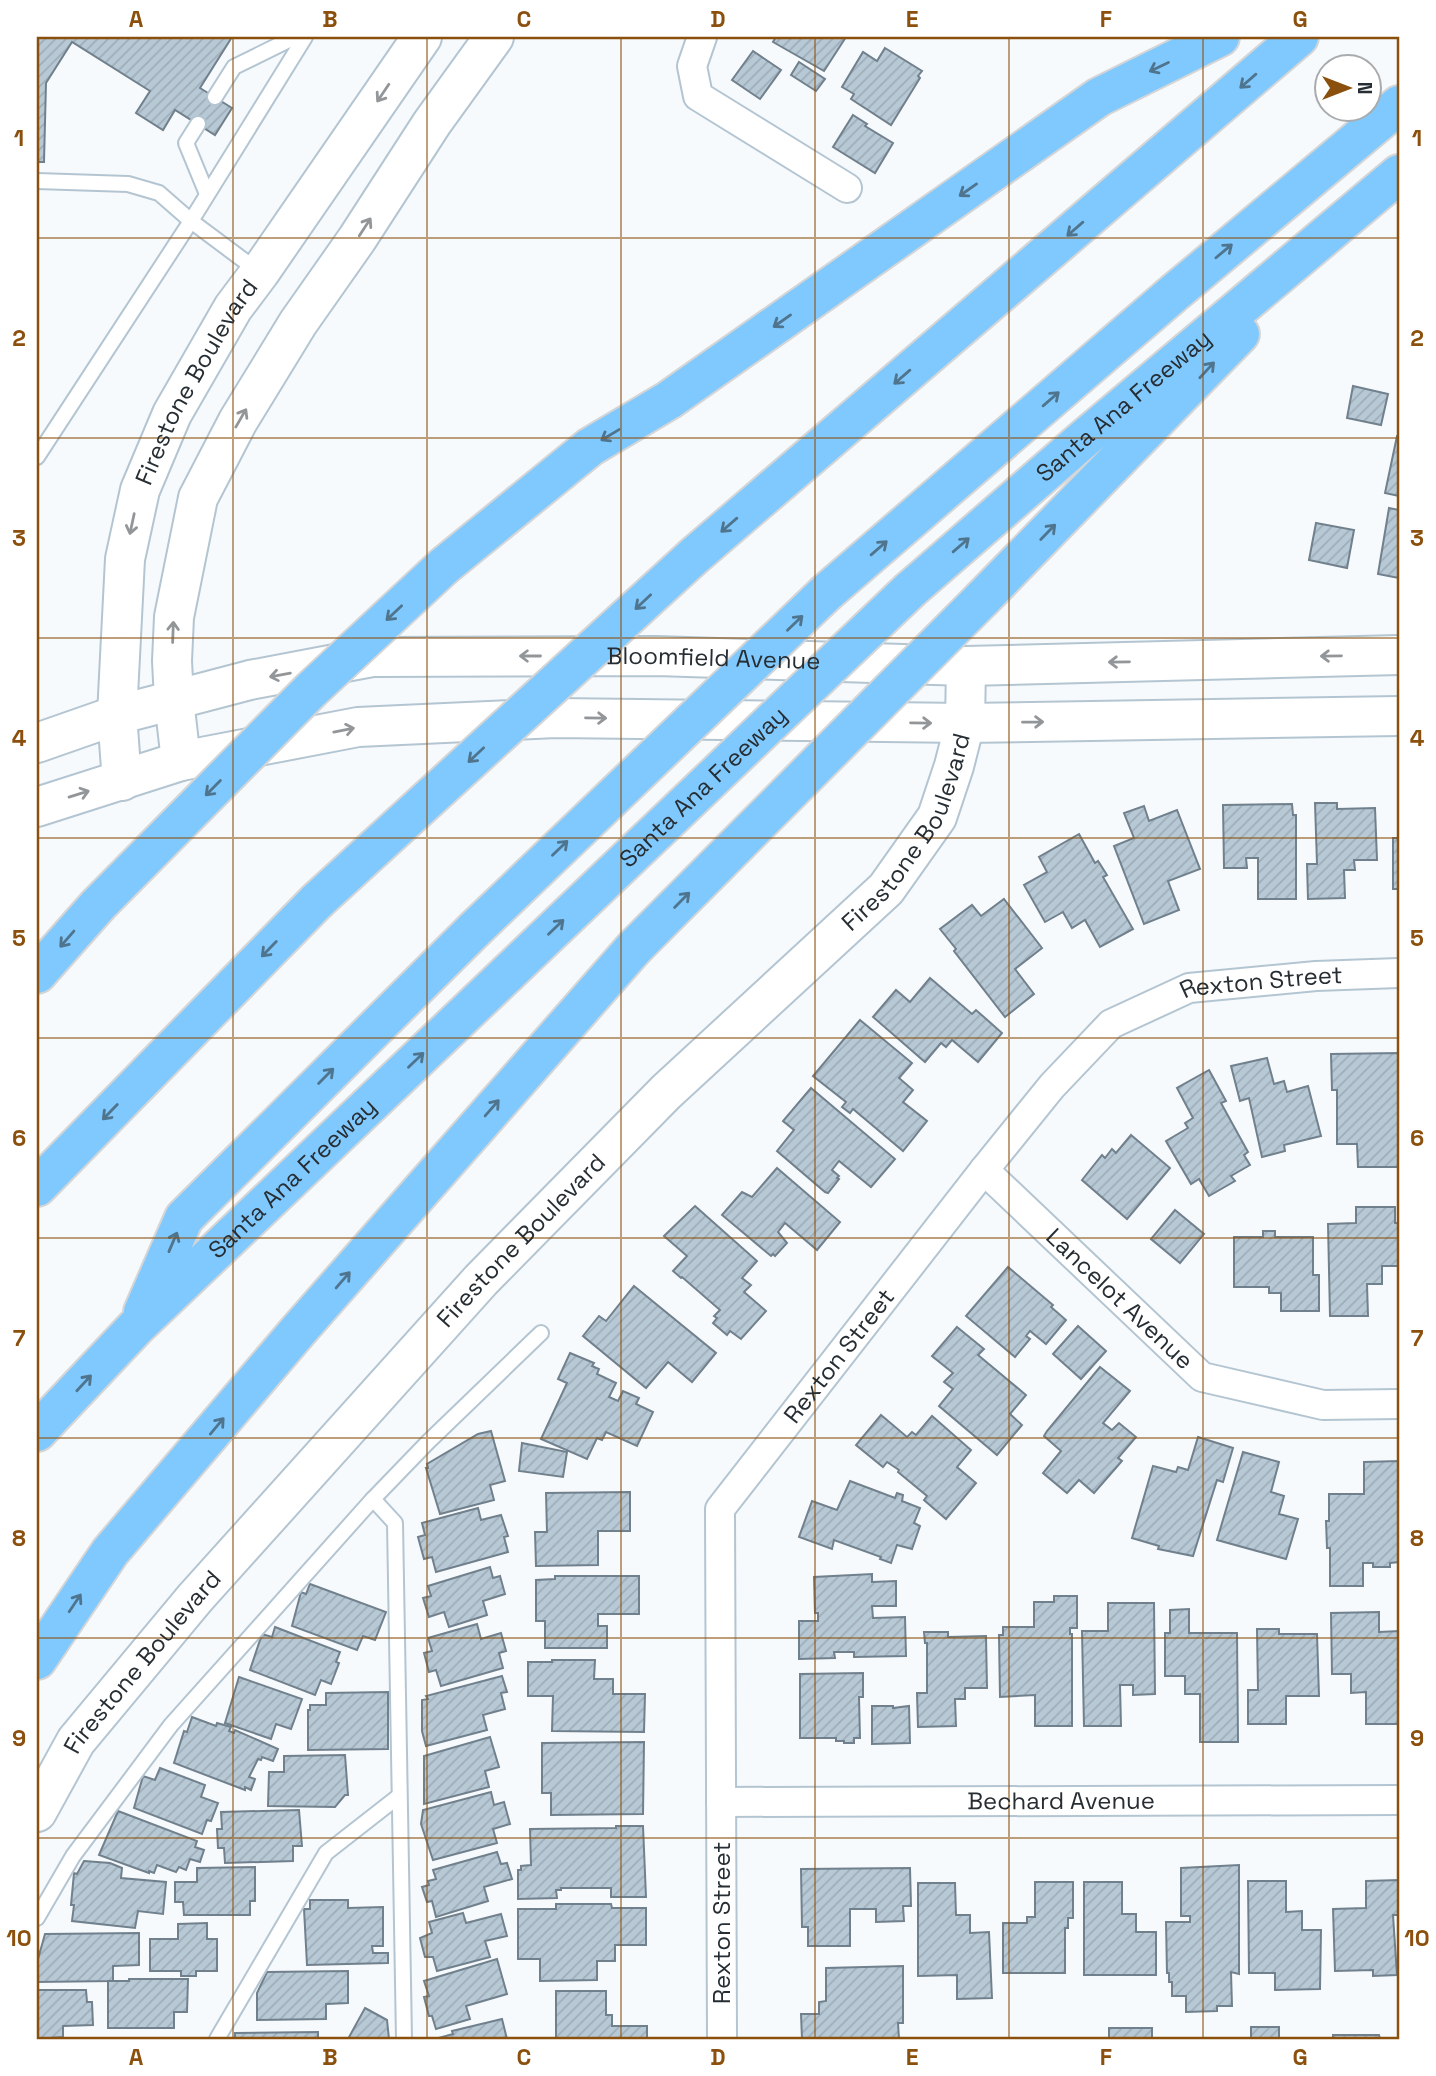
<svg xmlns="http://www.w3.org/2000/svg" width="1436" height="2076" font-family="'Space Grotesk',sans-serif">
<defs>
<pattern id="building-hatch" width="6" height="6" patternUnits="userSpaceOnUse" patternTransform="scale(1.75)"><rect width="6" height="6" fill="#b8c9d6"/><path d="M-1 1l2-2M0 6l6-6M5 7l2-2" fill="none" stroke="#9eadb8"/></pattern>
</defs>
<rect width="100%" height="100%" fill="#f7fafd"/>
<g fill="url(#building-hatch)" stroke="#70808c" stroke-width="2">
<path d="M37 37H232L200 88 232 108 215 135 175 110 163 130 136 113 150 91 72 42 46 83 44 162H37Z"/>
<path d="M776 37H846L824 71 773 42Z"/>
<path d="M885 48 922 71 918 76 920 78 891 125 851 99 854 94 842 87 863 52 877 61Z"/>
<path d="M753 51 781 70 760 99 732 80Z"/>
<path d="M799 62 825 79 816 91 791 75Z"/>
<path d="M853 115 867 124 865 126 893 143 875 173 833 147Z"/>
<path d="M1353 386 1388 394 1381 425 1347 418Z"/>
<path d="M1397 436H1399V496L1385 493Z"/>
<path d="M1389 508 1399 510V578L1378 574Z"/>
<path d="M1316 523 1354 530 1347 568 1309 560Z"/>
<path d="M1315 803H1337V809L1375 808 1377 860H1354L1355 870H1344L1345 898 1308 899 1307 864H1317Z"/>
<path d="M1292 804 1293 815H1296V899H1258V858H1246L1247 868H1224L1223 805Z"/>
<path d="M1144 806 1149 821 1177 810 1200 869 1168 881 1179 910 1144 924 1114 846 1134 838 1124 813Z"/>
<path d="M1079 834 1095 863 1098 861 1107 875 1103 877 1133 929 1100 947 1085 920 1072 928 1063 912 1045 922 1024 885 1047 872 1039 857Z"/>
<rect x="1393" y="838" width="6" height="51"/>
<path d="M1004 899 1042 948 1015 969 1034 994 1005 1017 954 951 956 949 940 929 972 905 981 916Z"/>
<path d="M930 978 972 1014 976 1010 1002 1033 978 1062 952 1040 946 1047 941 1043 925 1062 873 1017 896 990 910 1002Z"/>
<path d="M860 1020 912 1063 899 1078 913 1090 903 1102 927 1121 903 1151 853 1109 850 1113 842 1107 846 1102 813 1076Z"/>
<path d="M1399 1053V1167H1358L1357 1144H1337V1090H1332L1331 1054Z"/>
<path d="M1267 1058 1274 1084 1284 1081 1287 1092 1308 1086 1321 1136 1284 1145 1285 1151 1262 1157 1249 1098 1240 1101 1231 1066Z"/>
<path d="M1209 1070 1226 1101 1221 1103 1248 1152 1244 1155 1250 1165 1231 1176 1235 1181 1209 1196 1199 1179 1191 1184 1166 1141 1188 1128 1185 1123 1193 1118 1177 1088Z"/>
<path d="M811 1088 895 1159 871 1187 839 1161 832 1170 839 1176 837 1178 839 1179 828 1193 825 1192 777 1151 794 1130 783 1121Z"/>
<path d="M1131 1135 1170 1168 1127 1219 1082 1180 1102 1155 1105 1158 1112 1149 1116 1153Z"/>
<path d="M777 1168 840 1222 817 1250 785 1223 778 1232 787 1243 775 1256 773 1254 771 1256 722 1215 742 1192 752 1197Z"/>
<path d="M695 1206 757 1261 742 1278 751 1285 744 1292 766 1311 741 1339 730 1331 727 1335 713 1323 717 1318 714 1316 720 1310 682 1277 681 1278 673 1271 687 1256 664 1236Z"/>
<path d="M1356 1207H1395V1223H1399V1266H1382V1284H1367L1368 1316H1330L1328 1224 1356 1223Z"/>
<path d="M1175 1210 1204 1234 1180 1263 1151 1239Z"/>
<path d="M1263 1231H1275V1237H1313V1275H1319V1311H1281V1293H1269V1287H1234V1237H1263Z"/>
<path d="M1008 1267 1053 1305 1051 1307 1066 1320 1046 1344 1030 1331 1026 1336 1030 1339 1015 1357 966 1316Z"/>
<path d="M634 1286 716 1353 692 1382 668 1362 646 1388 583 1336 599 1316 606 1321Z"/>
<path d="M1078 1326 1106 1351 1081 1379 1053 1354Z"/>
<path d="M957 1327 984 1349 978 1355 1026 1395 1010 1414 1022 1425 997 1455 939 1406 953 1389 944 1382 953 1373 932 1356Z"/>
<path d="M570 1353 594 1363 592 1366 599 1369 597 1374 616 1383 609 1397 618 1401 623 1391 639 1398 636 1404 653 1412 637 1446 606 1432 602 1440 597 1438 587 1459 541 1439 567 1383 558 1379Z"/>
<path d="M1100 1367 1130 1391 1103 1423 1112 1430 1119 1423 1136 1437 1118 1458 1122 1461 1094 1493 1079 1480 1067 1493 1043 1473 1061 1451 1044 1436 1047 1431Z"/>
<path d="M881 1415 907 1437 912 1432 916 1435 932 1416 971 1450 957 1467 976 1483 946 1519 924 1500 927 1496 898 1472 899 1470 887 1462 883 1467 856 1445Z"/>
<path d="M491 1431 505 1481 490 1485 494 1500 440 1514 426 1468H428L427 1464 478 1434Z"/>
<path d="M1198 1437 1233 1448 1223 1482 1217 1480 1193 1556 1158 1549 1159 1546 1132 1538 1153 1466 1176 1472 1178 1467 1188 1470Z"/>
<path d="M522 1443 567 1452 563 1477 519 1471Z"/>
<path d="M1243 1452 1279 1462 1271 1492 1284 1496 1279 1514 1298 1519 1286 1559 1217 1540Z"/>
<path d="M1399 1461V1562L1390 1563V1567H1373V1563H1363V1586H1330V1548H1327L1326 1521H1329V1494H1364V1462Z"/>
<path d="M850 1481 895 1498 897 1493 903 1495 902 1501 920 1508 914 1523 920 1526 912 1549 897 1545 891 1563 880 1559 881 1557 834 1540 832 1549 799 1537 812 1501 837 1510Z"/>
<path d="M630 1492V1531H598V1565L536 1566 535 1532H547L546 1493Z"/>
<path d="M478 1508 481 1520 501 1515 508 1536 504 1537 508 1552 436 1572 432 1557 424 1559 418 1537 425 1535 422 1523Z"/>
<path d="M490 1567 493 1578 500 1576 505 1594 483 1601 487 1615 449 1627 444 1612 429 1617 423 1598 431 1596 428 1586Z"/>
<path d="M872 1574V1582L896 1581V1606H872L873 1618 905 1617 906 1656 854 1657V1652H834L835 1658 799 1659V1621H818V1613H815L814 1577Z"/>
<path d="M555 1576H639V1614H598V1626H607V1648H545V1621H536V1580L555 1579Z"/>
<path d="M310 1584 386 1612 375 1640 363 1636 357 1650 292 1626 301 1592 306 1594Z"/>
<path d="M1054 1596H1077V1628H1070V1634H1072V1726H1035V1695L1000 1697 999 1635H1003V1627H1034V1602H1054Z"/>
<path d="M1108 1603H1154L1155 1694 1133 1695V1685H1120L1121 1726H1084L1082 1631H1108Z"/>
<path d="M1189 1609V1633H1237L1238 1742H1200V1694H1185V1676H1165V1633H1170V1610Z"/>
<path d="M1379 1612V1632L1399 1631V1724H1366V1692L1351 1693V1674H1332L1331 1613Z"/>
<path d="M477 1624 481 1639 501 1633 506 1651 499 1653 503 1668 441 1686 436 1670 429 1672 424 1653 432 1651 428 1638Z"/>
<path d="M275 1627 340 1652 336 1662 339 1663 331 1684 321 1680 315 1695 250 1670 262 1634 272 1637Z"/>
<path d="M1257 1629H1279V1634H1317L1319 1696H1286V1724H1248V1690H1258Z"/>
<path d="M924 1632H948V1637L986 1636 987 1688H965V1699H955L956 1726 918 1727 917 1693H927V1643H925Z"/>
<path d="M552 1660H595L594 1679H613V1694H645L644 1732 552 1731 553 1696H528V1662H552Z"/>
<path d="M863 1673V1697H859L860 1738H854V1743H844V1741H836V1738H800V1674Z"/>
<path d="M502 1676 507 1692 501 1693 505 1709 483 1715 487 1730 426 1746 422 1731V1700L428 1699 426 1696Z"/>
<path d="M239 1677 302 1699 291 1729 276 1724 271 1739 225 1723Z"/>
<path d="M388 1692V1749L308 1750V1710H310V1705H326V1693Z"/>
<path d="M872 1706H893V1708L909 1706 910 1743 872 1744Z"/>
<path d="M192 1717 216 1726 217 1723 231 1727 229 1731 234 1733 235 1730 278 1749 273 1761 262 1757 261 1760 258 1759 249 1777 255 1779 251 1790 245 1787V1790L174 1763 184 1731 187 1732Z"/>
<path d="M490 1737 499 1767 485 1771 489 1787 424 1804V1756Z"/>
<path d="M644 1742 643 1814 551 1815V1793H542V1743Z"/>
<path d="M345 1755 348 1795H345L335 1807 268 1806 269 1772H284V1756Z"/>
<path d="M160 1768 205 1785 201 1797 218 1803 211 1821 207 1820 202 1834 134 1808 143 1776 155 1780Z"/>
<path d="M491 1792 494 1805 504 1802 510 1824 493 1829 497 1843 433 1860 421 1824 423 1810Z"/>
<path d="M299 1810 302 1846H293V1861L225 1863 224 1848H218L217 1829H222L221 1812Z"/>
<path d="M118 1811 197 1841 195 1847 204 1850 200 1862 190 1859 186 1870 179 1867 176 1872 157 1865 154 1873 149 1871V1873L99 1855Z"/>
<path d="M616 1826H643L646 1897H611V1888H561V1890H556L557 1898 518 1899V1870H521V1866L531 1865 530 1829 616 1828Z"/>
<path d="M497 1852 501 1864 507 1863 512 1879 484 1887 488 1901 436 1917 432 1901 427 1902 422 1887 429 1885 428 1881 436 1879 433 1870Z"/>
<path d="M84 1861 110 1863 122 1868 121 1878 166 1882 163 1914 138 1911 135 1928 72 1921 74 1905H71L74 1873 77 1874Z"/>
<path d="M1239 1865V1974L1231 1972 1232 2006H1217V2011L1186 2012V1996H1172V1982H1169V1973H1167L1166 1922H1190V1916H1181V1868Z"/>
<path d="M255 1867V1901H250V1915H184L183 1902H175V1882H197V1868Z"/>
<path d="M910 1868 911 1906H903L904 1921 876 1922V1909H850V1946H808V1927H802L801 1869Z"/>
<path d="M1399 1880V1915H1393L1397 1975 1373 1976V1970L1335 1971 1333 1909 1366 1908V1881Z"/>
<path d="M1248 1881H1286V1912L1302 1911V1930H1321L1320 1989 1275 1990V1973H1249Z"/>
<path d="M1035 1882H1073V1918H1068V1928H1065V1973H1003V1923H1027V1917H1035Z"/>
<path d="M1084 1882H1122V1914H1136V1932H1156V1975H1084Z"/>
<path d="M918 1883H955L956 1915H970V1933L989 1932 992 1998 957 1999V1975L918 1976Z"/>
<path d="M310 1900H348V1908L383 1907V1946H372L373 1953H388V1963L307 1965 304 1909H310Z"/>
<path d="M556 1904H611L612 1908H646V1945H615V1961H597V1980L540 1981V1959H518V1909H556Z"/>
<path d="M463 1913 466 1923 501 1914 507 1936 485 1941 490 1957 437 1971 433 1957H425L420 1938 432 1933 429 1922Z"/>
<path d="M207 1923V1939H217V1971H196V1976H181V1971H150V1939H178V1924Z"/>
<path d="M139 1933V1965L113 1966V1981L37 1982 38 1959 45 1934Z"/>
<path d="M497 1959 507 1994 466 2006 470 2019 436 2029 432 2016H429L424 1997 429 1996 424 1981Z"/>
<path d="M903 1966V2023H898L899 2039H802L801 2014H819V2002L826 2001V1968Z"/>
<path d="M348 1971V2003L326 2004V2019L257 2020V1993L267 1972Z"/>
<path d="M129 1979H188L187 2012H174V2028H108V1981H129Z"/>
<path d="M37 1990H86L87 2002H92L93 2025 63 2026V2037L37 2039Z"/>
<path d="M556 1991H606V2015H612V2026H647V2039H556Z"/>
<path d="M365 2008 387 2020 389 2039H348Z"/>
<path d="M502 2019 507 2039H435L453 2034 452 2031Z"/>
<rect x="1251" y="2027" width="28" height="12"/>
<rect x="1109" y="2028" width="43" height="11"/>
<path d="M318 2032V2039H235V2033Z"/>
<path d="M1333 2035H1379L1380 2039H1333Z"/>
</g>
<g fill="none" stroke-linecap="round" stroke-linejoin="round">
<g stroke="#b4c5d2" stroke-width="18">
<g id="lane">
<path d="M215 97 234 67 295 37"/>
<path d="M198 124 186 143 207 194"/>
<path d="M37 181 128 184 159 193 191 221 305 37"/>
<path d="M37 457 191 221 258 271"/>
<path d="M373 1499 428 1442 541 1333"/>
<path d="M37 1918 73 1856 171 1725 373 1499 395 1523 404 2039"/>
<path d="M217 2039 326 1853 399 1796"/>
</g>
</g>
<g stroke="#b4c5d2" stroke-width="32">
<g id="street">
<path d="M702 37 692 66 698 96 847 188"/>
<path id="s1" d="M984 1170 1202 1377 1323 1405 1399 1404"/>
<path id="s2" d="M721 1802 1399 1800"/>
<path id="s3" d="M722 2039 720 1509 984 1170 1052 1086 1111 1024 1189 988 1316 976 1399 973"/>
</g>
</g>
<g stroke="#b4c5d2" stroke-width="42">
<g id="secondary">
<path id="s4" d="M37 743 117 715 250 680 372 657 657 656 966 666 1399 655"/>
<path d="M181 761 174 700 172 661 174 617 198 498 238 421 298 323 357 239 432 123 494 37"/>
<path id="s5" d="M122 781 117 715 125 559 140 490 172 414 233 308 260 272 422 37"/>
<path d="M37 807 181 761 358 727 556 718 965 723 1399 716"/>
<path id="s6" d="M37 1812 76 1741 195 1598 481 1280 666 1092 886 889 937 817 954 766 965 723 966 666"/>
</g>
</g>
<g stroke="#d4d5d6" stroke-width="42">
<g id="highway">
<path d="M694 556 1299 37"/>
<path d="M444 566 590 447 669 400 1099 97 1220 37"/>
<path id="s7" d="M910 590 1086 437 1399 174"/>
<path d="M827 592 1174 293 1399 105"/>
<path d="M983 598 1240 334"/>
<path d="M37 974 98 905"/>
<path d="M37 1187 317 901"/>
<path d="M143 1312 184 1218 475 929"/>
<path id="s8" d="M37 1432 136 1327 507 974"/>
<path d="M37 1660 110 1552 298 1331 634 948"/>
</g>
</g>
<use href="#lane" stroke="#fff" stroke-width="14"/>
<use href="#street" stroke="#fff" stroke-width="28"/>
<use href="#secondary" stroke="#fff" stroke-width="38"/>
<use href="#highway" stroke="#80c9fe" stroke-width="38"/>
<g stroke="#d4d5d6" stroke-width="42" stroke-linecap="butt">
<g id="highway-bridge">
<path d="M317 901 694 556"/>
<path d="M98 905 311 690 444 566"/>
<path d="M475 929 827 592"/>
<path d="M634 948 983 598"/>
<path id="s9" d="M507 974 910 590"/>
</g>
</g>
<use href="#highway-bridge" stroke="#80c9fe" stroke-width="38"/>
</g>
<defs><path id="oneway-shaft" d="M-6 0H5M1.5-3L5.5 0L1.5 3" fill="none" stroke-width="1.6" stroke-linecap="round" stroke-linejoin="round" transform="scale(1.75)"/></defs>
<g stroke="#4f748e">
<use href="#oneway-shaft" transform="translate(1159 67) rotate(154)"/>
<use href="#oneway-shaft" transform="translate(1248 81) rotate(139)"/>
<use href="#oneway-shaft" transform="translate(968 190) rotate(145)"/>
<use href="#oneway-shaft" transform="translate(1075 229) rotate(139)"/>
<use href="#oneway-shaft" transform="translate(1224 251) rotate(-40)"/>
<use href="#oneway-shaft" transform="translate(782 321) rotate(145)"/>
<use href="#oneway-shaft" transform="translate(1207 370) rotate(-47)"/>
<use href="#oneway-shaft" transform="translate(902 377) rotate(139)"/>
<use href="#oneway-shaft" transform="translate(1051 399) rotate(-41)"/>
<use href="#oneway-shaft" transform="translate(610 435) rotate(149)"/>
<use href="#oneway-shaft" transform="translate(729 525) rotate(139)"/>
<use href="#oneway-shaft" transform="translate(1048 532) rotate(-46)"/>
<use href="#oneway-shaft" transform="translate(961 545) rotate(-41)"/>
<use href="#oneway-shaft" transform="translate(879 548) rotate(-41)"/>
<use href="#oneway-shaft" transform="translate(643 602) rotate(137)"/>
<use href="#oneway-shaft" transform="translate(394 613) rotate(137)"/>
<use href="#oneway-shaft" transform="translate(795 623) rotate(-44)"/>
<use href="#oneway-shaft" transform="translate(476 755) rotate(137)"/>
<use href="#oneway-shaft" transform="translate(213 788) rotate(135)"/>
<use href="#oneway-shaft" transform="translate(560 848) rotate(-44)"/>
<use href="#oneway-shaft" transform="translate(682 900) rotate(-45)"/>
<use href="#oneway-shaft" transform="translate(556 927) rotate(-44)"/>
<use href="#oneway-shaft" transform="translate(67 939) rotate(131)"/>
<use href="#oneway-shaft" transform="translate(269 949) rotate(134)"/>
<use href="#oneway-shaft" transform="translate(416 1060) rotate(-44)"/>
<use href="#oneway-shaft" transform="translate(326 1076) rotate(-45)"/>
<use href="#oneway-shaft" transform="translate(492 1108) rotate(-49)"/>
<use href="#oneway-shaft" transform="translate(110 1112) rotate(134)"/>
<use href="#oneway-shaft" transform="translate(173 1242) rotate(-67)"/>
<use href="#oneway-shaft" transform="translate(343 1280) rotate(-49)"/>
<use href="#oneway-shaft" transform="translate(84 1383) rotate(-47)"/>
<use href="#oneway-shaft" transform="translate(217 1426) rotate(-50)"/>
<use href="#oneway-shaft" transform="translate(75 1603) rotate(-56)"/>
</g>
<g stroke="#939699">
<use href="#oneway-shaft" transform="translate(383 93) rotate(124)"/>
<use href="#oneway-shaft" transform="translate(365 227) rotate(-57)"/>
<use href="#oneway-shaft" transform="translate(241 418) rotate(-60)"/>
<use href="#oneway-shaft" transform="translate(132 524) rotate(102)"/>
<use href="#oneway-shaft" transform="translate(173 632) rotate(-88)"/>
<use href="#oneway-shaft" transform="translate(530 656) rotate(180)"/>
<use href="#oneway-shaft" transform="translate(1331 656) rotate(179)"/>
<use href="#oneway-shaft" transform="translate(1119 662) rotate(179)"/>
<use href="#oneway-shaft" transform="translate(280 675) rotate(170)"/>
<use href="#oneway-shaft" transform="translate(596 718) rotate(1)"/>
<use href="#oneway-shaft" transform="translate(1033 722) rotate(-1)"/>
<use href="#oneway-shaft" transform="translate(921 723) rotate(1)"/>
<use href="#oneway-shaft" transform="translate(344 730) rotate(-11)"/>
<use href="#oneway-shaft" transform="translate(79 794) rotate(-17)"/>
</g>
<path fill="none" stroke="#8b500d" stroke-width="2" stroke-opacity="0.55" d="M233 37V2039M427 37V2039M621 37V2039M815 37V2039M1009 37V2039M1203 37V2039M37 238H1399M37 438H1399M37 638H1399M37 838H1399M37 1038H1399M37 1238H1399M37 1438H1399M37 1638H1399M37 1838H1399"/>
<g text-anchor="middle" stroke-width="6" stroke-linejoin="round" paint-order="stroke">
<g font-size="24" fill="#272e33" stroke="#fff">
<text dy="8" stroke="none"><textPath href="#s5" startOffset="415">Firestone Boulevard</textPath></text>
<text dy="8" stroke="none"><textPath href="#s7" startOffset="282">Santa Ana Freeway</textPath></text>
<text dy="8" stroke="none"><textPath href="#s4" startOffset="688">Bloomfield Avenue</textPath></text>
<text dy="8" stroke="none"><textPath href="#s9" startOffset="271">Santa Ana Freeway</textPath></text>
<text dy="8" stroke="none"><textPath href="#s6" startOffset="1318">Firestone Boulevard</textPath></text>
<text dy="8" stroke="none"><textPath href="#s3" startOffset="1312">Rexton Street</textPath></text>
<text dy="8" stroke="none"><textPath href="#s8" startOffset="360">Santa Ana Freeway</textPath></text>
<text dy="8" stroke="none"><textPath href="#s6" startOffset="751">Firestone Boulevard</textPath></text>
<text dy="8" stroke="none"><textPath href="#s1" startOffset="187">Lancelot Avenue</textPath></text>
<text dy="8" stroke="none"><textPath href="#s3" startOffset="724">Rexton Street</textPath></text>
<text dy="8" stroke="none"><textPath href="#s6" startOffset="184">Firestone Boulevard</textPath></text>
<text dy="8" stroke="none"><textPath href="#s2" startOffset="340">Bechard Avenue</textPath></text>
<text transform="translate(722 1923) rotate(-90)" y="8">Rexton Street</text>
</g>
</g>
<rect width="1436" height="2076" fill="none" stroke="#ffffff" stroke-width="77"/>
<g transform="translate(1348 88) rotate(90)"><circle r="33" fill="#ffffff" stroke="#a9abad" stroke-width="2"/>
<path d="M0-5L12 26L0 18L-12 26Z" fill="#8b500d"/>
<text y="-10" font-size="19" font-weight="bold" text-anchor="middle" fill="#272e33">N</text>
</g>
<rect x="38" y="38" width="1360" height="2000" fill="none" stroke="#8b500d" stroke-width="2.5"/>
<g font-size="23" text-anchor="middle" font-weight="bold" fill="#8b500d">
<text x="136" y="27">A</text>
<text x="330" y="27">B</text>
<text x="524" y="27">C</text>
<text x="718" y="27">D</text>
<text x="912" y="27">E</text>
<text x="1106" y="27">F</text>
<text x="1300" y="27">G</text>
<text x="19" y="146">1</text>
<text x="1417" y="146">1</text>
<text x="19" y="346">2</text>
<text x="1417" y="346">2</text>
<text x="19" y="546">3</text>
<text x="1417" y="546">3</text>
<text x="19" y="746">4</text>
<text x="1417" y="746">4</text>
<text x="19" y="946">5</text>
<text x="1417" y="946">5</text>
<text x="19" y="1146">6</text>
<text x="1417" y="1146">6</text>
<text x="19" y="1346">7</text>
<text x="1417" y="1346">7</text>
<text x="19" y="1546">8</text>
<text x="1417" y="1546">8</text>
<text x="19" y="1746">9</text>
<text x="1417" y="1746">9</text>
<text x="19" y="1946">10</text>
<text x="1417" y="1946">10</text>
<text x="136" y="2065">A</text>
<text x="330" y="2065">B</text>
<text x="524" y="2065">C</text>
<text x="718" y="2065">D</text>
<text x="912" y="2065">E</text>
<text x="1106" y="2065">F</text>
<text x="1300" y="2065">G</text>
</g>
</svg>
